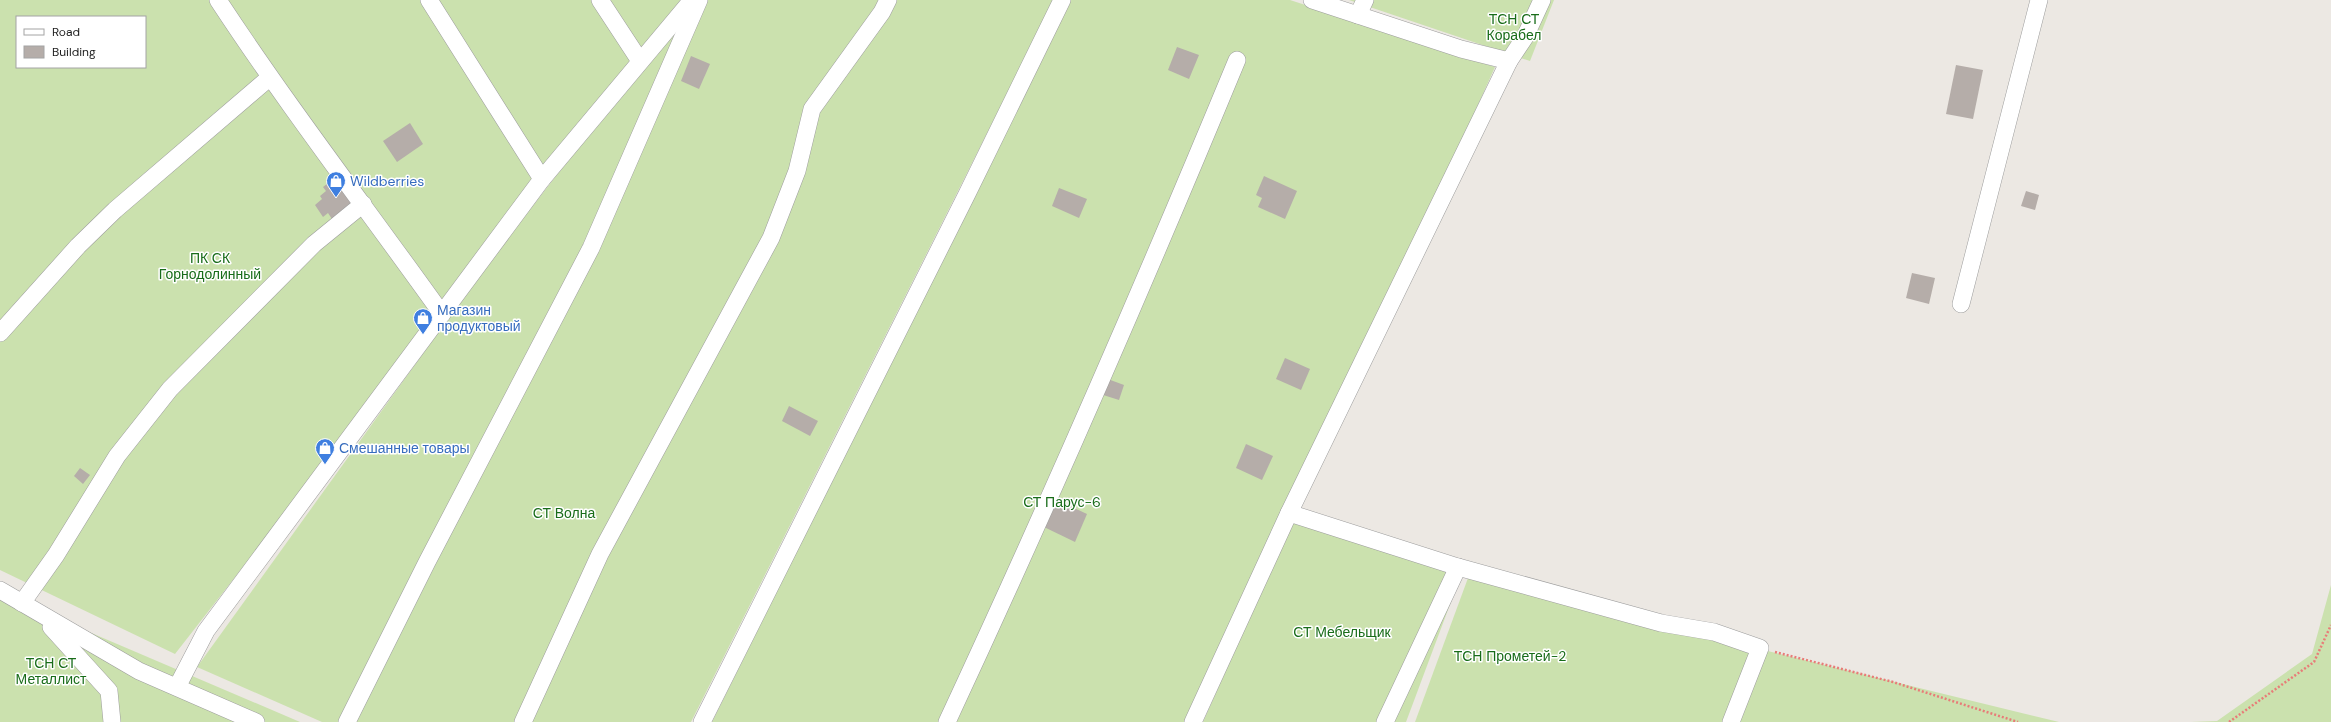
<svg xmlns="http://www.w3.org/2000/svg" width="2331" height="722" font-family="'DM Sans',sans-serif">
<rect width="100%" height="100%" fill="#ece8e3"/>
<g fill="#cbe1ae" fill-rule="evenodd">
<path d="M0 0H685L175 654 0 570ZM17 17H145V67H17Z"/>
<path d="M692 0H1054L691 722H322L197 667 481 273Z"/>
<path d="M1070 0H1290L1495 67 1200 722H712Z"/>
<path d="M1349 0H1554L1530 61Z"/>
<path d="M1292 521 1461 575 1406 722H1203Z"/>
<path d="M1468 578 2059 722H1415Z"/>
<path d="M2331 585V722H2191L2217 721 2312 654Z"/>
<path d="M0 594 300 722H0Z"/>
</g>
<g fill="#b5ada9">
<path d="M1177 47 1199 55 1189 79 1168 70Z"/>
<path d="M691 56 710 64 699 89 681 81Z"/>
<path d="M1956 65 1983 70 1973 119 1946 114Z"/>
<path d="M410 123 423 144 397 162 383 141Z"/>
<path d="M1264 176 1297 191 1285 219 1258 207 1262 198 1256 195Z"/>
<path d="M336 177 355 203 332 219 328 213 323 217 315 205 322 199 320 196 326 191 323 187Z"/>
<path d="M1059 188 1087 199 1079 218 1052 206Z"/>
<path d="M2026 191 2039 195 2035 210 2021 206Z"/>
<path d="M1912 273 1935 278 1929 304 1906 298Z"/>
<path d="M1285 358 1310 369 1301 390 1276 379Z"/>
<path d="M1105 378 1124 385 1119 400 1100 394Z"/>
<path d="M789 406 818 421 810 436 782 421Z"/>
<path d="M1246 444 1273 456 1262 480 1236 468Z"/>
<path d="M80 468 90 475 83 484 74 476Z"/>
<path d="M1057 500 1087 514 1075 542 1044 527Z"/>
</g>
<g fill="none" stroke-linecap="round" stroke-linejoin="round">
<g stroke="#9d9d9d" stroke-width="18">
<g id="minor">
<path d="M218 0C289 108 367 209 442 314"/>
<path d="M429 0 542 179"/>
<path d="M600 0 640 61"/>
<path d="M1312 0 1461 49 1509 61 1525 37 1542 0"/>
<path d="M1358 15 1365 0"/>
<path d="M1961 304 2039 0"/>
<path d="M0 333 78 246 115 210 269 78"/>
<path d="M1289 513 1458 567 1661 623 1714 632 1760 648 1731 722"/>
<path d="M0 590 139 671 256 722"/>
<path d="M22 603 56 555 117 456 170 389 314 244 363 204"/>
<path d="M51 627 109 691 112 722"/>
<path d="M177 687 206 631 542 179 692 0"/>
<path d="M347 722 427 562 591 248 699 0"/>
<path d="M523 722 600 554 771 238 797 171 812 109 882 12 888 0"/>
<path d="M702 722 967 194 1062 0"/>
<path d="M947 722C1049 503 1145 282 1237 60"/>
<path d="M1193 722 1289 513 1509 61"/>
<path d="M1385 722 1458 567"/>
</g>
</g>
<g stroke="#e87c78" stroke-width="2.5" stroke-dasharray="2 2" stroke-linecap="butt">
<path d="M1775 652 1893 682 2018 722"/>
<path d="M2229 722 2314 662 2331 625"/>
</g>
<use href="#minor" stroke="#fff" stroke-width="17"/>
</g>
<defs>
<g id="shop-pin" transform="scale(1)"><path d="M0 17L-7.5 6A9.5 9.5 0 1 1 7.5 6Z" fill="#3f7fe0" stroke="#fff"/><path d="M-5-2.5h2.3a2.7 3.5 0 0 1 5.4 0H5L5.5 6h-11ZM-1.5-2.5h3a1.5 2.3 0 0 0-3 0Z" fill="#fff"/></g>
</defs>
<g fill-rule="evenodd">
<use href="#shop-pin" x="336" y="181"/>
<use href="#shop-pin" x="423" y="318"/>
<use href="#shop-pin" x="325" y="448"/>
</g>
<g text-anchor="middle" stroke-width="3" stroke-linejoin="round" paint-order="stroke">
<g font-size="14" fill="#186c19" stroke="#fff">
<text x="1514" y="24">ТСН СТ<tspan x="1514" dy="16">Корабел</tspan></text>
<text x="210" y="263">ПК СК<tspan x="210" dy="16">Горнодолинный</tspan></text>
<text x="1062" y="507">СТ Парус-6</text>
<text x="564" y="518">СТ Волна</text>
<text x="1342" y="637">СТ Мебельщик</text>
<text x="1510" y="661">ТСН Прометей-2</text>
<text x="51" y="668">ТСН СТ<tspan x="51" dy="16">Металлист</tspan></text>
</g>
<g font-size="14" fill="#366cbe" stroke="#fff" text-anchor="start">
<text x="350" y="186">Wildberries</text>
<text x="437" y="315">Магазин<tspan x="437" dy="16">продуктовый</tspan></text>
<text x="339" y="453">Смешанные товары</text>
</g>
</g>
<rect x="16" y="16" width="130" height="52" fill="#ffffff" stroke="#a4a4a4"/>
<rect x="24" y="29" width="20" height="6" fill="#ffffff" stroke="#a4a4a4"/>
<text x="52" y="36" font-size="12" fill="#1c1c1c">Road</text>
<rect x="24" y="46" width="20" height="12" fill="#b5ada9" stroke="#a4a4a4"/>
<text x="52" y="56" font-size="12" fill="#1c1c1c">Building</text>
</svg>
